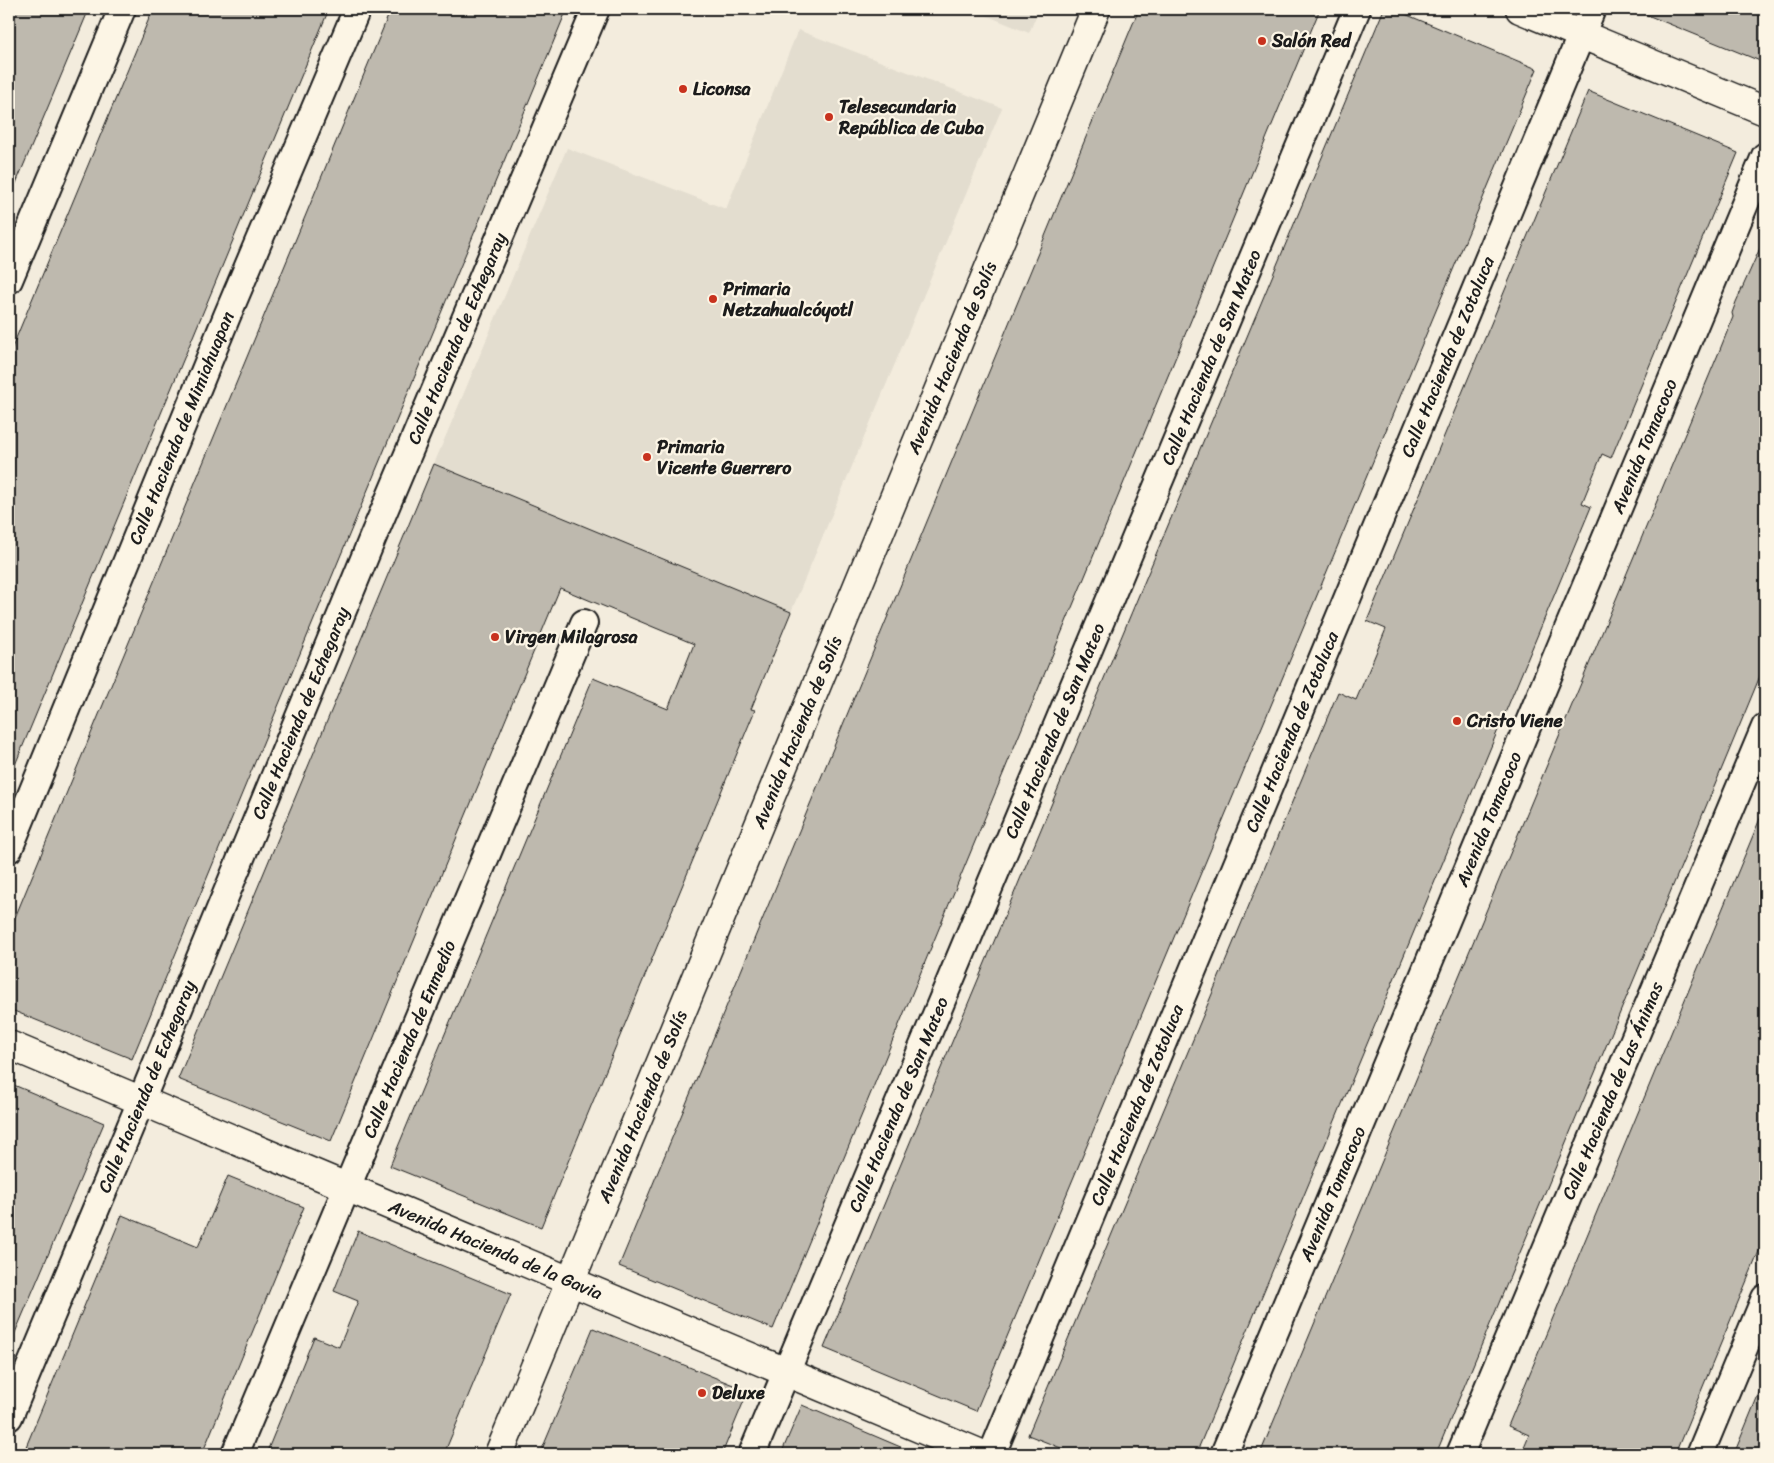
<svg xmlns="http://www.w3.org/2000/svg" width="1774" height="1463" font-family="Sriracha,sans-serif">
<rect width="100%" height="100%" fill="#f3ecdd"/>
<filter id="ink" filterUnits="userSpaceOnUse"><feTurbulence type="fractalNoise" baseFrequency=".02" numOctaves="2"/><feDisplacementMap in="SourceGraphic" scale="10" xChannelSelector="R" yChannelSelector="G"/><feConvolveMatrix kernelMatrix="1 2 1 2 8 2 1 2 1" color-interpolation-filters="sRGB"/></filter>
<g filter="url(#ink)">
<g fill="#e3ddcf">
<path d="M971 9H1039L1029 33Z"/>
<path d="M798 30 1002 108 791 612 434 464 567 148 726 209Z"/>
</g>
<g fill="#beb9ae" stroke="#1c1c1c">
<path d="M9 9H89L9 200Z"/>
<path d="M153 9H329L10 777 9 355Z"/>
<path d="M391 9H567L132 1059 9 1009V932Z"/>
<path d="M1139 9H1320L773 1329 619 1266Z"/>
<path d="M1384 9H1393L1537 69 976 1411 824 1348Z"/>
<path d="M1635 9H1765V63L1635 10Z"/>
<path d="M1588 91 1738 153 1611 458 1602 454 1582 503 1591 507 1196 1454H1076L1028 1435 1338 692 1356 700 1371 665 1386 629 1367 621Z"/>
<path d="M1765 237V664L1727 756 1436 1454H1260L1719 352 1733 317 1732 313 1736 302Z"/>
<path d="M434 464 791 612 751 709 755 710 541 1227 390 1166 593 678 668 709 694 644 560 588 331 1141 178 1079Z"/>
<path d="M1764 809 1765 1237 1675 1454H1521L1529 1435 1508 1426Z"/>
<path d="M9 1083 104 1123 9 1347Z"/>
<path d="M228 1176 304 1207 202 1454H23L122 1215 198 1247Z"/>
<path d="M358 1231 511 1294 496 1329 444 1454H266L314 1337 339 1347 358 1301 334 1291Z"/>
<path d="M593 1328 748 1391 722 1454H540Z"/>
<path d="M1764 1381 1765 1454H1734Z"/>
<path d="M802 1405 917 1454H781Z"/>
</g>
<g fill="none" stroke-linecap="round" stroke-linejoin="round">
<g stroke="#1c1c1c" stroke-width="30">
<g id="street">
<path d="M9 280 122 9"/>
<path id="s1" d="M9 849 227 316 357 9"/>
<path id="s2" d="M9 1417 141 1101 373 537 596 9"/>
<path id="s3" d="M235 1454 584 623"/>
<path id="s4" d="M752 1454 1357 9"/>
<path id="s5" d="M992 1454 1592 9"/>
<path id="s6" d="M1224 1454 1765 156"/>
<path id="s7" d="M1460 1454 1765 727"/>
<path d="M1700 1454 1765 1298"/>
</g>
</g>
<g stroke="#1c1c1c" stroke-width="31">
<g id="secondary">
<path d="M1520 9 1765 111"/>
<path id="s8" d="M9 1045 981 1454"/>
<path id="s9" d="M499 1454 1096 9"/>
</g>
</g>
<use href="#street" stroke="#fcf5e5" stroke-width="26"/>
<use href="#secondary" stroke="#fcf5e5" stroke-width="28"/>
</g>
</g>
<g fill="#c8321e" stroke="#fcf5e5" stroke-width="2">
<circle cx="1262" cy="41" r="5"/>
<circle cx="683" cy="89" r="5"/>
<circle cx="829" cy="117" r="5"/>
<circle cx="713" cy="299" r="5"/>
<circle cx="647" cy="457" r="5"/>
<circle cx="495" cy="637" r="5"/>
<circle cx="1457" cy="721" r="5"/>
<circle cx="702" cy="1393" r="5"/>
</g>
<g text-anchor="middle" stroke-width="4.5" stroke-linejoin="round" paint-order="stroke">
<g font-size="18" font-weight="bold" fill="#1c1c1c" stroke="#fcf5e5" text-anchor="start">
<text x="1272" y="47">Salón Red</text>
<text x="693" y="95">Liconsa</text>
<text x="839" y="113">Telesecundaria<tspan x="839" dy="21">República de Cuba</tspan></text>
<text x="723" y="295">Primaria<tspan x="723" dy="21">Netzahualcóyotl</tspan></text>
<text x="657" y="453">Primaria<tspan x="657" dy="21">Vicente Guerrero</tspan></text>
<text x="505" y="643">Virgen Milagrosa</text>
<text x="1467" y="727">Cristo Viene</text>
<text x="712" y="1399">Deluxe</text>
</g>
<g font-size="18" fill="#1c1c1c" stroke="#fcf5e5">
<text dy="6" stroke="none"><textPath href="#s2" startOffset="1168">Calle Hacienda de Echegaray</textPath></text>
<text dy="6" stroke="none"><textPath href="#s9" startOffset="1186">Avenida Hacienda de Solís</textPath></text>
<text dy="6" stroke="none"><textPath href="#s5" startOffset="1188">Calle Hacienda de Zotoluca</textPath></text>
<text dy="6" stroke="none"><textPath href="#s4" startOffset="1189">Calle Hacienda de San Mateo</textPath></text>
<text dy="6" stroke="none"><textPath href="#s1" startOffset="455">Calle Hacienda de Mimiahuapan</textPath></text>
<text dy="6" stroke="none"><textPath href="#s6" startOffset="1092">Avenida Tomacoco</textPath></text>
<text dy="6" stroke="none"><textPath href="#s2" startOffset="762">Calle Hacienda de Echegaray</textPath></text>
<text dy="6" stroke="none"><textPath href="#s4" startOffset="784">Calle Hacienda de San Mateo</textPath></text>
<text dy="6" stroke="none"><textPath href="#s5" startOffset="782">Calle Hacienda de Zotoluca</textPath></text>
<text dy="6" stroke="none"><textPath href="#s9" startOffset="781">Avenida Hacienda de Solís</textPath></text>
<text dy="6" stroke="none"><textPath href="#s6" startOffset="688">Avenida Tomacoco</textPath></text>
<text dy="6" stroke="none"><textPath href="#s3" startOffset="450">Calle Hacienda de Enmedio</textPath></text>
<text dy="6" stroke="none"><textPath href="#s2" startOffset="358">Calle Hacienda de Echegaray</textPath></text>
<text dy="6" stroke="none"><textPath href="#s7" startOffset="394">Calle Hacienda de Las Ánimas</textPath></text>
<text dy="6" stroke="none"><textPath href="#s4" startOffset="379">Calle Hacienda de San Mateo</textPath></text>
<text dy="6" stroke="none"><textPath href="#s9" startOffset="376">Avenida Hacienda de Solís</textPath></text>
<text dy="6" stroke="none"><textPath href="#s5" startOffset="378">Calle Hacienda de Zotoluca</textPath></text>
<text dy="6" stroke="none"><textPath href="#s6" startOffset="282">Avenida Tomacoco</textPath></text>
<text dy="6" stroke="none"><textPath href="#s8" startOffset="528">Avenida Hacienda de la Gavia</textPath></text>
</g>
</g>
<rect width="1774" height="1463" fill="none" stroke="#fcf5e5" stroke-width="30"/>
<rect x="15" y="15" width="1744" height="1433" fill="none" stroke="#1c1c1c" stroke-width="2" filter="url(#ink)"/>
</svg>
